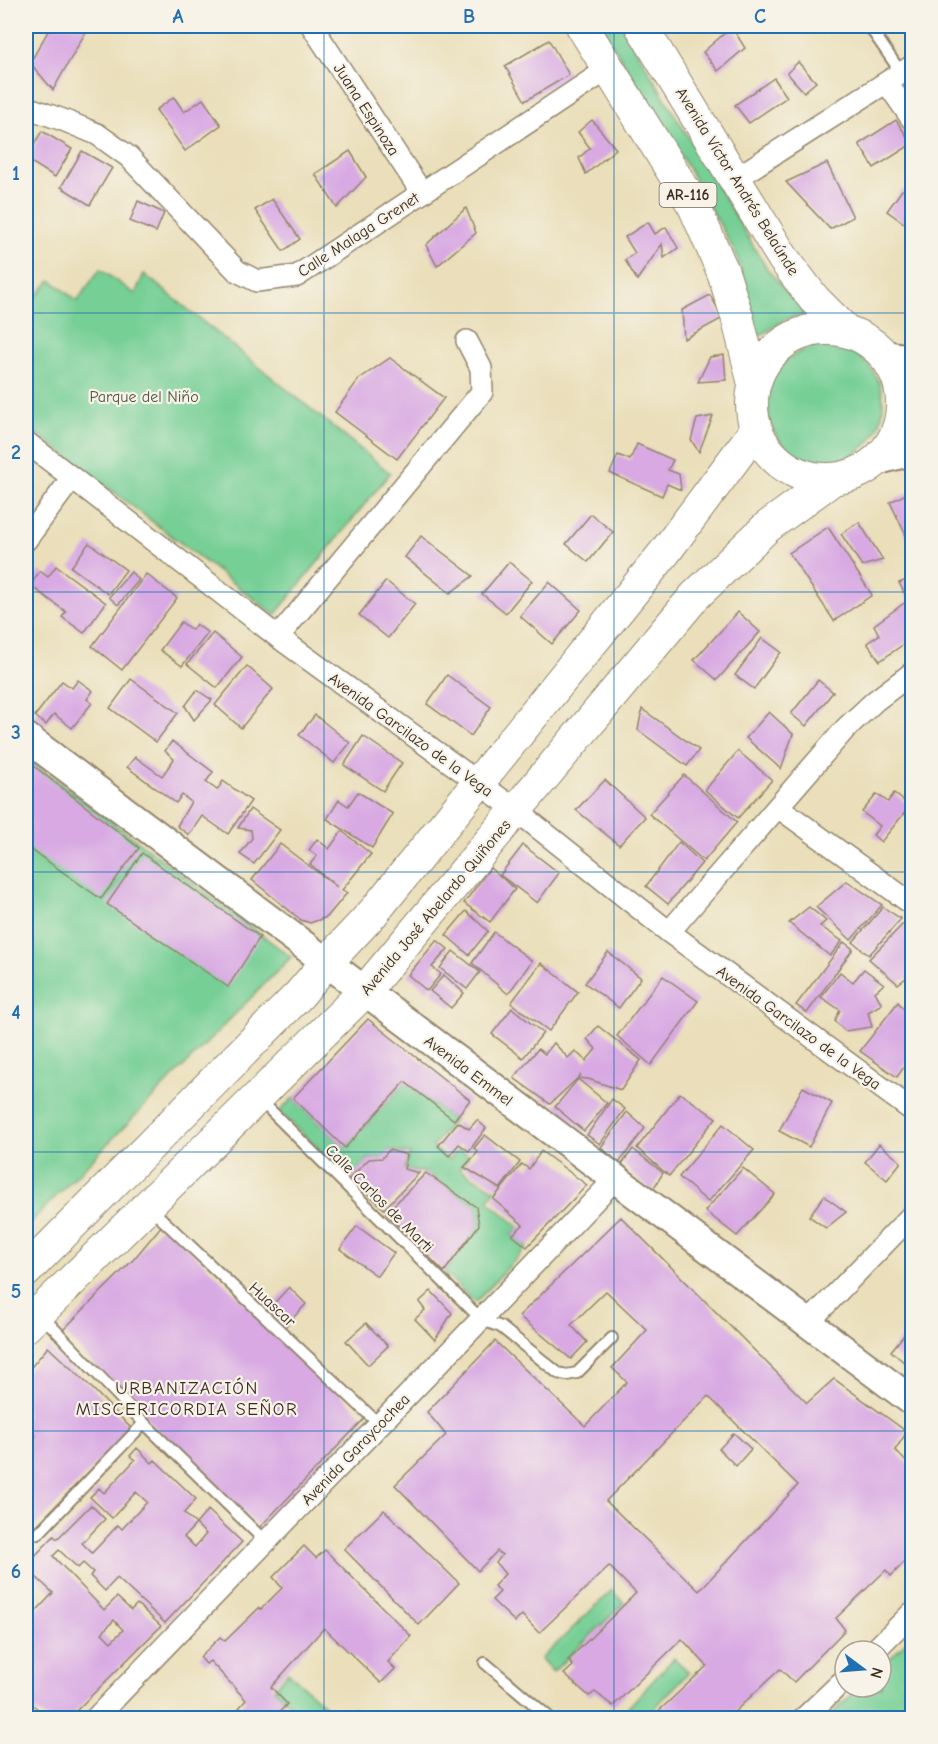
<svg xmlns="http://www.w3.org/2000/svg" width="938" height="1744" font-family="'Comic Neue',sans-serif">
<rect width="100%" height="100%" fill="#f7f3e8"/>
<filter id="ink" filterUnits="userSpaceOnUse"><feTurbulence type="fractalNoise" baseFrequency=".0167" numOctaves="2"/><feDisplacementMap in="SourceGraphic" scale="12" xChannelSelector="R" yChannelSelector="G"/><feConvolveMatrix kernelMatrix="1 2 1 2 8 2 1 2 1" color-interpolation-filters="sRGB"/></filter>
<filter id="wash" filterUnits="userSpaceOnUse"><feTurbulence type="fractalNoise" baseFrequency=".008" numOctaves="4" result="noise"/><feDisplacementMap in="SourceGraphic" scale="24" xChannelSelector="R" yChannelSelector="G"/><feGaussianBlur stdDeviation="1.35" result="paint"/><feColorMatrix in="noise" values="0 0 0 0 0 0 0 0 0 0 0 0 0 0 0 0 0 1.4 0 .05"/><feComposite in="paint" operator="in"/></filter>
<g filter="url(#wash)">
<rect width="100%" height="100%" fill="#eadfba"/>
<g fill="#76cf95" stroke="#587c5a" stroke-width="1.5">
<path d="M601 26H622L767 269 806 314 784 320 755 339 747 296 737 256 692 174Z"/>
<path d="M100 269 135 294 144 274 390 473 275 615 26 425V307L51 280 77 301Z"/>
<circle cx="825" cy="404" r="58"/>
<path d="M26 757 291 957 26 1227Z"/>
<path d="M405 1082 454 1120 433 1146 449 1160 459 1149 469 1156 459 1169 496 1190 488 1201 520 1228 512 1235 527 1247 475 1303 444 1272 479 1225 476 1207 426 1173 404 1169 410 1154 389 1150 382 1158 369 1159 350 1178 279 1112 293 1098 345 1148Z"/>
<path d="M612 1590 624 1603 553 1672 541 1659Z"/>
<path d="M912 1636V1667L906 1673 912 1679V1707L900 1718H884L873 1712 867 1718H828L860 1687H881V1667Z"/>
<path d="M674 1658 689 1672 645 1718H626L622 1714Z"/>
<path d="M288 1672 335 1715 339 1718H279L291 1705 274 1689Z"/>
</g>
<g id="blocks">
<g fill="#d8a9e3" fill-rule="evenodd">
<path d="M51 26H89L53 90 30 63Z"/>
<path d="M732 27 745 48 718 71 703 52Z"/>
<path d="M549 40 569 75 525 101 505 66Z"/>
<path d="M798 62 816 82 804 92 787 73Z"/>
<path d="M774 78 787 97 749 123 735 105Z"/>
<path d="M174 97 184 112 203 99 221 125 185 151 156 110Z"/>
<path d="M592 120 616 149 586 174 579 158 590 148 578 132Z"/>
<path d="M896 120 912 144 874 168 859 144Z"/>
<path d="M42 131 72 149 55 177 26 159Z"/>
<path d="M82 151 112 168 90 205 61 187Z"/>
<path d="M350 151 366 177 337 208 315 174Z"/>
<path d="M827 163 853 217 830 229 786 182Z"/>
<path d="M902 190H912V229L887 211Z"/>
<path d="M272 199 300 239 283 251 255 210Z"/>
<path d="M138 201 164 213 156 232 130 221Z"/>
<path d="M466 208 476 233 437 266 426 245Z"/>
<path d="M648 222 655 234 666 227 678 248 664 258 662 244 637 280 625 260 635 253 625 237Z"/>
<path d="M710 295 723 318 684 339 682 310Z"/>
<path d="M724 355 726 380 698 382 710 357Z"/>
<path d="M390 358 444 398 397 459 335 412 359 379Z"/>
<path d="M713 416 699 452 691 440 697 419Z"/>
<path d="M637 444 673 460 668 470 679 474 681 490 667 484 662 496 610 473 618 455 630 460Z"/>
<path d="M26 478 32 482 26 492Z"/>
<path d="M912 491V548L890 502Z"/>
<path d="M591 514 613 532 588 562 566 544Z"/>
<path d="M859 522 883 560 862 566 841 534Z"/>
<path d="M828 527 872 595 834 621 789 553Z"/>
<path d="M421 536 473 576 450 593 405 557Z"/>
<path d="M89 543 126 570 108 594 71 567Z"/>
<path d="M509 562 532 581 506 613 482 594Z"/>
<path d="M56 566 106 603 84 633 62 617 66 612 30 585 40 571 48 577Z"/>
<path d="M131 572 139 580 118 605 109 597Z"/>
<path d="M146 574 177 598 122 670 92 646Z"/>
<path d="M912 578V606L899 583Z"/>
<path d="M386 581 415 604 388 638 359 615Z"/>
<path d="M549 582 581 610 552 644 520 616Z"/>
<path d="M907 601 912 610V638L880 661 867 643 879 635 874 625Z"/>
<path d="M738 612 760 632 717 680 694 660Z"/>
<path d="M181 622 192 630 196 624 208 633 182 666 160 650Z"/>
<path d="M213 633 242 657 217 688 187 664Z"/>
<path d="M762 638 781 652 754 689 735 675Z"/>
<path d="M247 666 273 689 241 728 215 705Z"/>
<path d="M447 675 491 707 471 736 427 704Z"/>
<path d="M131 679 178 713 156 742 110 708Z"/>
<path d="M78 680 93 691 87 699 92 703 72 728 54 714 46 725 35 716 62 681 72 688Z"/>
<path d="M818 680 833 692 806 726 791 714Z"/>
<path d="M197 690 212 700 194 720 185 706Z"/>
<path d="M642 709 699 750 687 766 638 730Z"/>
<path d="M769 712 793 734 781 769 746 738Z"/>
<path d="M315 715 350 743 334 763 299 735Z"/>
<path d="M363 736 402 763 383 791 344 765Z"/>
<path d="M172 741 213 772 206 782 217 790 223 781 251 801 228 834 202 816 189 835 177 826 191 802 182 795 176 803 127 767 135 757 162 776 174 759 165 751Z"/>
<path d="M738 751 772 780 738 818 705 790Z"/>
<path d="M26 760 139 848 101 899 26 846Z"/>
<path d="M684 775 737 822 704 861 649 814Z"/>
<path d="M605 780 645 817 619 845 576 810Z"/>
<path d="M358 792 393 814 372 848 327 819 339 800 348 806Z"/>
<path d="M894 793 910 806 881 842 873 835 880 826 862 812 877 794 888 802Z"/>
<path d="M250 809 280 830 254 864 240 854 252 838 251 830 238 828Z"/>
<path d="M342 831 371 854 342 890 347 893 327 917 310 923 301 920 252 880 280 844 337 887 310 864 317 856 309 850 317 839 329 849Z"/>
<path d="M679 842 702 863 668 904 646 886Z"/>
<path d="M523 845 559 873 537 903 500 875Z"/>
<path d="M142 853 260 937 228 987 107 904Z"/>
<path d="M490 868 515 889 490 922 464 903Z"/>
<path d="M847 881 882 905 851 940 816 907Z"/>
<path d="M809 907 826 921 820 926 842 941 830 956 789 923Z"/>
<path d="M883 907 901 919 869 955 853 942Z"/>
<path d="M466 911 488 931 469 955 446 935Z"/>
<path d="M903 924 912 931V987L906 978 898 984 869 959Z"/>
<path d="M494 932 532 961 508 994 472 963Z"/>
<path d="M437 940 448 949 432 967 441 974 427 991 408 975Z"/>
<path d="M844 942 853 949 807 1013 796 1005Z"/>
<path d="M453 951 480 972 467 989 440 968Z"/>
<path d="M608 952 641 978 619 1008 585 983Z"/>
<path d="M541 963 578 992 549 1031 511 1003Z"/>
<path d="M864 969 884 984 875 992 882 1004 868 1012 872 1027 845 1031 835 1021 840 1010 821 997 840 972 853 982Z"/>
<path d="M444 975 464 993 451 1008 430 991Z"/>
<path d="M663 976 698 1001 651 1065 617 1036Z"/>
<path d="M898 1002 912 1019V1056L897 1077 860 1051Z"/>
<path d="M512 1008 543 1033 523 1058 492 1034Z"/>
<path d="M368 1019 470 1100 454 1120 405 1082 345 1148 293 1098Z"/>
<path d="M598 1026 641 1060 621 1090 588 1079 578 1078 581 1075 550 1104 514 1078 538 1049 545 1054 554 1043 568 1058 575 1051 586 1061 596 1049 587 1039Z"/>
<path d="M578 1079 607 1103 584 1131 555 1107Z"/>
<path d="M803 1087 832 1103 809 1147 779 1131Z"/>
<path d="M680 1093 716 1118 669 1176 637 1148Z"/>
<path d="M612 1099 625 1109 600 1144 587 1135Z"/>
<path d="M627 1112 645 1128 619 1163 601 1147Z"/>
<path d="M477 1120 486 1128 469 1151 459 1144 449 1156 438 1146 458 1122 469 1129Z"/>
<path d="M723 1124 754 1150 708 1202 679 1177Z"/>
<path d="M485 1135 520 1162 500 1189 464 1167 478 1152 474 1148Z"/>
<path d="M879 1144 901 1162 887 1180 865 1162Z"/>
<path d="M633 1149 663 1173 652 1191 622 1164Z"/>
<path d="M389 1150 407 1155 404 1169 419 1173 384 1209 350 1178 369 1159 382 1158Z"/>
<path d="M541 1151 587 1185 527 1247 512 1235 523 1225 493 1199 522 1164 529 1169Z"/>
<path d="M743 1168 775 1194 737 1236 705 1211Z"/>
<path d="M426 1173 476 1207 479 1225 444 1272 386 1213Z"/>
<path d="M824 1196 846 1212 826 1228 809 1216Z"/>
<path d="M621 1217 807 1403 834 1379 907 1432 895 1450 912 1468V1554L891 1576 886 1570 836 1618 845 1630 794 1682 780 1669 728 1718H651L707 1666 682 1639 613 1706 595 1692 589 1696 564 1674 573 1666 568 1660 636 1593 609 1566 539 1633 522 1615 515 1622 492 1600 500 1592 494 1586 505 1574 496 1563 502 1555 497 1551 478 1571 395 1485 446 1435 427 1412 495 1341 585 1426 627 1382 612 1368 647 1330 606 1291 571 1325 587 1342 571 1359 519 1316ZM708 1396 798 1485 699 1591 606 1501Z"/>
<path d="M163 1224 365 1418 259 1528 153 1425 62 1331 133 1260Z"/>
<path d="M357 1226 394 1253 377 1276 340 1249Z"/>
<path d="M289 1287 306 1304 284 1328 267 1311Z"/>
<path d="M431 1291 452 1313 435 1340 415 1319 425 1310 419 1302Z"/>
<path d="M366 1323 388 1346 368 1365 346 1341Z"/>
<path d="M912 1325V1369L891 1351Z"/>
<path d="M48 1347 88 1384 131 1428 36 1526 26 1515V1447L36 1435 26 1445V1373Z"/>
<path d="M734 1433 751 1449 736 1466 719 1449Z"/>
<path d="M137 1448 152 1463 155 1460 196 1499 184 1513 196 1524 184 1537 195 1547 206 1534 196 1524 208 1510 242 1542 165 1623 117 1578 105 1591 90 1576 93 1572 83 1563 78 1568 59 1550 53 1556 104 1610 117 1597 131 1610 137 1604 161 1626 69 1718H45L26 1704V1622L53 1593 35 1576 31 1579 26 1573V1565L54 1536 57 1539 91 1505 105 1519 82 1543 92 1553 118 1525 122 1529 147 1502 136 1492 112 1518 90 1497 99 1488 104 1493 135 1460 130 1456ZM114 1620 123 1630 111 1642 102 1633Z"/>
<path d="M384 1510 459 1583 419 1625 344 1549Z"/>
<path d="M304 1546 316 1558 325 1550 411 1636 388 1662 395 1669 381 1683 324 1628 271 1687 287 1704 274 1718H249L239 1708 246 1700 210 1661 206 1664 200 1657 220 1637 225 1641 259 1608 261 1609 282 1588 273 1577Z"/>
<path d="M912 1667V1679L906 1673Z"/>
<path d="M912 1710V1718H904Z"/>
<path d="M359 1712 366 1718H354Z"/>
</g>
</g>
</g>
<g filter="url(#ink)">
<use href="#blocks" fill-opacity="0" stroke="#92846c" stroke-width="1.5"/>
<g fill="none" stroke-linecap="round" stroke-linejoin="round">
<g stroke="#92846c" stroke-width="14">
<g id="lane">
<path d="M869 26 902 74"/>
<path d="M260 1100 482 1320 501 1327 558 1373 567 1375 577 1373 612 1338"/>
<path d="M149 1207 379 1424"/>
<path d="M42 1316 144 1423 265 1541"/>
<path d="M38 1534 144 1423"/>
<path d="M485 1663 550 1718"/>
</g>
</g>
<g stroke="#92846c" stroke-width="24">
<g id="street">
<path d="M312 26 422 193"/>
<path d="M887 83 912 119"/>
<path d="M26 107 63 120 97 134 129 157 237 271 257 281 297 276 608 69"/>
<path d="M736 178 912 66"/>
<path d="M26 442 278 637 516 810 669 932 912 1110"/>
<path d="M26 540 72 478"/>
<path d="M278 637 482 392 481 368 467 341"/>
<path d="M778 807 912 904"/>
<path d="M669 932 846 728 875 701 912 673"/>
<path d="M808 1323 912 1215"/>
<path d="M874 1651 912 1613"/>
<path d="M26 1714 31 1718"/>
<path d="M96 1718C268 1538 444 1360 615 1179"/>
<path d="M804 1718 845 1679"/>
</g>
</g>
<g stroke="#92846c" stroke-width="32">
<g id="secondary">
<path d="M885 355 912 359"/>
<path d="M875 461 912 451"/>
<path d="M26 737 912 1401"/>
</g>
</g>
<g stroke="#92846c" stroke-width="34">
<g id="primary">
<path d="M582 26 694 206 723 272 737 316 754 384"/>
<path d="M641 26 783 258 814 299 845 330"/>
<circle cx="827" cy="404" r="75"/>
<path d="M26 1271 299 995 326 963 373 913 665 552 756 430"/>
<path d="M26 1326 364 992 695 596 767 527 833 479"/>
</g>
</g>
<use href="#lane" stroke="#fff" stroke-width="10"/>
<use href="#street" stroke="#fff" stroke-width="21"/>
<use href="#secondary" stroke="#fff" stroke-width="28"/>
<use href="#primary" stroke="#fff" stroke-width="32"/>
</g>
</g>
<path fill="none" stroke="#1f6fb2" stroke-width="1.5" stroke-opacity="0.55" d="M324 26V1718M614 26V1718M26 313H912M26 592H912M26 872H912M26 1152H912M26 1431H912"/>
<g text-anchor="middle" stroke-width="4.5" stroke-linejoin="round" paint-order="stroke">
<rect fill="#f7f3e8" stroke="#73665b" stroke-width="1.5" x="659.5" y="183" width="57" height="24" rx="4.5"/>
<g font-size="15" font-weight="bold" fill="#3b2a1e">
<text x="688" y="200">AR-116</text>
</g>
<g font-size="16" fill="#3b2a1e" stroke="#f7f3e8">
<text transform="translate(367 109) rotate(57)" y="6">Juana Espinoza</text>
<text transform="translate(738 181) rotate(58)" y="6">Avenida Víctor Andrés Belaúnde</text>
<text transform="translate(358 234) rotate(-33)" y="6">Calle Malaga Grenet</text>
<text transform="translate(411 734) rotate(36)" y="6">Avenida Garcilazo de la Vega</text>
<text transform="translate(435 907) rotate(-50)" y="6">Avenida José Abelardo Quiñones</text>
<text transform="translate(799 1027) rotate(36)" y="6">Avenida Garcilazo de la Vega</text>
<text transform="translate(469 1070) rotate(37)" y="6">Avenida Emmel</text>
<text transform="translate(380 1198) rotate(45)" y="6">Calle Carlos de Marti</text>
<text transform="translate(273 1304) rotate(43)" y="6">Huascar</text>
<text transform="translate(355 1449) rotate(-46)" y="6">Avenida Garaycochea</text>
</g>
<g font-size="16" fill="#4a533c" stroke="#f7f3e8">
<text x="144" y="402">Parque del Niño</text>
</g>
<g font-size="18" letter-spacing="1.5" fill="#3b2a1e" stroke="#f7f3e8">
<text x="187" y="1394">URBANIZACIÓN<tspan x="187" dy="21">MISCERICORDIA SEÑOR</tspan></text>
</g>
</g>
<rect width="938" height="1744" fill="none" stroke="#f7f3e8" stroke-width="66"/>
<g transform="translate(863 1669) rotate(106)"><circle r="28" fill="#f7f3e8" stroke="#aca397" stroke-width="1.5"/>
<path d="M0-4.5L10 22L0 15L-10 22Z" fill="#1f6fb2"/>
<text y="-9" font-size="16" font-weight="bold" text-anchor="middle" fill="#3b2a1e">N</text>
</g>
<rect x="33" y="33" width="872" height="1678" fill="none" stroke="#1f6fb2" stroke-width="2"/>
<g font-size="20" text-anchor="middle" font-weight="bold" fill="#1f6fb2">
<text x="178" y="23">A</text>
<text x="469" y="23">B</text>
<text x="760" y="23">C</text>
<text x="16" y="180">1</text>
<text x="16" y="459">2</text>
<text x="16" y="739">3</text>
<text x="16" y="1019">4</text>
<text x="16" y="1298">5</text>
<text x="16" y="1578">6</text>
</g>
</svg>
